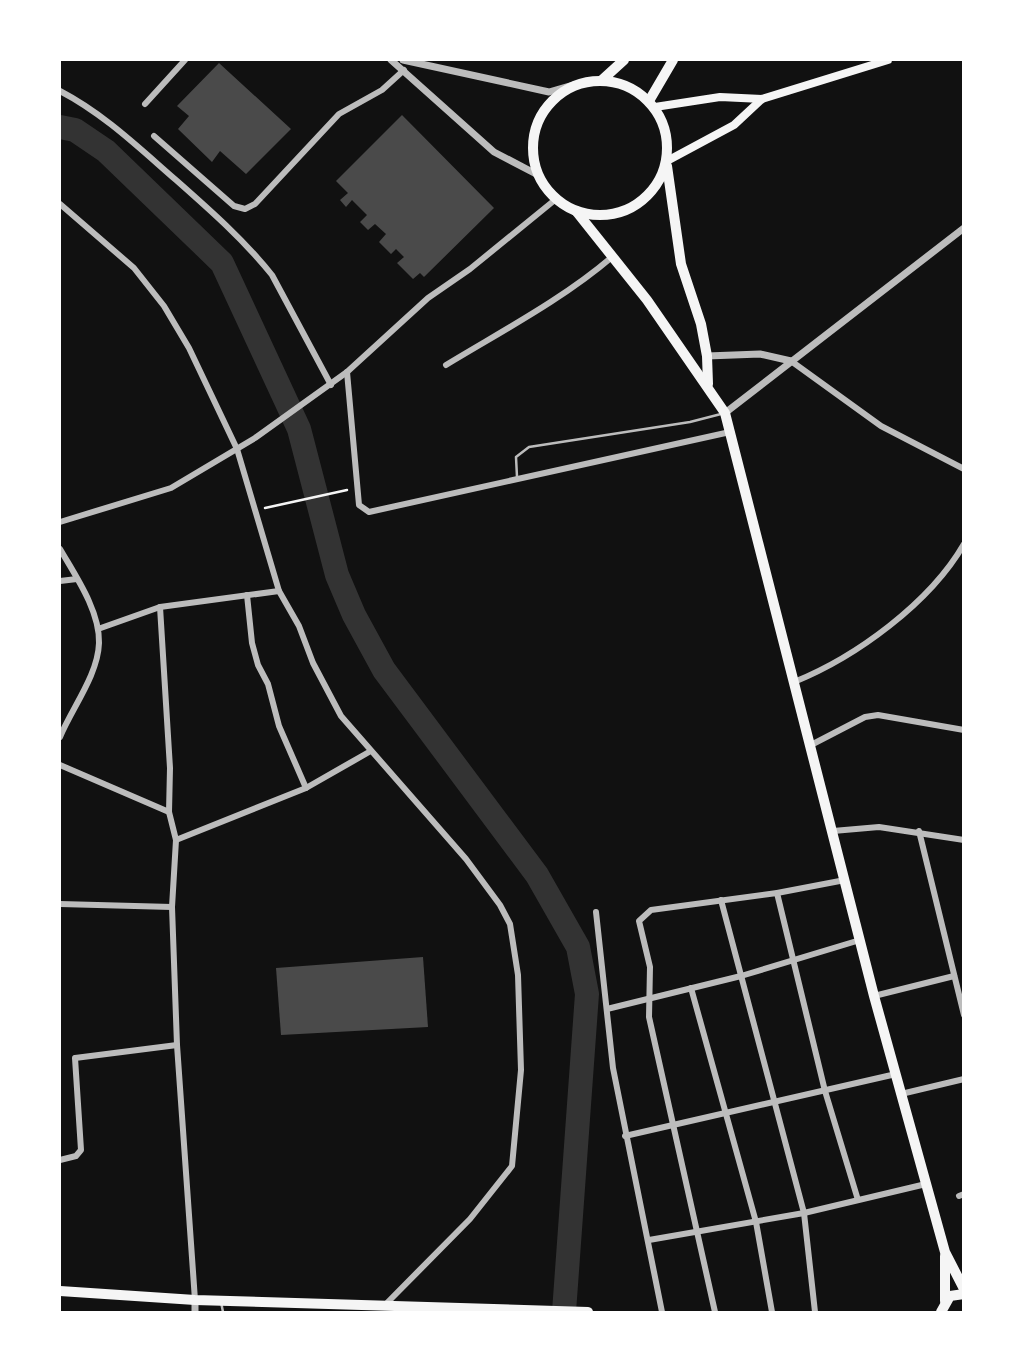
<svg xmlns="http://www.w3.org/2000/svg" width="1023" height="1372" font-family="'Archivo Narrow',sans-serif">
<rect width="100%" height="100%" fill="#111"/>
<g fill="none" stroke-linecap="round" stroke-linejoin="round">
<path stroke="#333" stroke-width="24" d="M60 127 75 130 106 151 222 263 299 429 337 575 354 615 384 670 537 875 578 947 587 994 564 1312"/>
</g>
<g fill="#4a4a4a">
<path d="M219 63 291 129 246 174 220 151 212 162 178 129 189 116 177 106Z"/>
<path d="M402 115 494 208 424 277 420 273 413 279 397 263 404 257 396 249 391 254 379 242 386 234 375 224 368 230 360 222 367 215 352 200 346 207 340 200 348 193 336 181Z"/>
<path d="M423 957 428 1027 281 1035 276 968Z"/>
</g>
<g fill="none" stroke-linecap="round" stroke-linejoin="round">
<path stroke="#f5f5f5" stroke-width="2.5" d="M265 508 347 490"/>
<g stroke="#bcbcbc" stroke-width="2.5">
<path d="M517 477 516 457 529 447 690 422 721 414"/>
<path d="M221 1302 223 1312"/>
</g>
<g stroke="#bcbcbc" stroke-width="6">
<path d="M60 91C104 114 138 147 176 180 210 210 244 240 272 275L331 385"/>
<path d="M145 104 185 60"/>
<path d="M154 136 234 206 245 209 255 204 339 114 382 90 404 70"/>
<path d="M60 204 134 268 164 306 189 348 237 449 279 591 299 626 313 663 341 716 466 859 500 905 510 924 518 975 521 1070 512 1166 470 1219 384 1306"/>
<path d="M791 361 881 426 964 469"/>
<path d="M446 365C502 331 563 299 612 257"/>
<path d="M347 372 359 505 369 512 730 432"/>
<path d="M60 522 171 488 255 438 347 372 428 298 470 269 556 199"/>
<path d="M60 549C75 575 100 611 99 643 98 675 72 708 60 737"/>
<path d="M60 581 77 579"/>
<path d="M247 595 252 643 258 665 268 684 279 726 306 788"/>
<path d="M160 607 170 768 169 812 176 840 172 907 177 1045 195 1300"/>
<path d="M98 629 160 607 279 591"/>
<path d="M794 682C856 657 930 603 964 544"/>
<path d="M811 745 865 717 878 715 964 730"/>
<path d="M60 765 169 812"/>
<path d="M833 831 879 827 964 840"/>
<path d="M919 831 964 1015"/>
<path d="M176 840 306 788 369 752"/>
<path d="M777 893 825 1091 858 1200"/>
<path d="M721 900 804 1213 815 1312"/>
<path d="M60 904 172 907"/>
<path d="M596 912 613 1068 662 1312"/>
<path d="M691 988 756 1222 772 1312"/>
<path d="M874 996 954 976"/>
<path d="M607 1009 741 976 860 940"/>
<path d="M901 1094 964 1079"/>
<path d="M625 1136 896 1074"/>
<path d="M60 1160 76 1156 81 1150 75 1058 177 1045"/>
<path d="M959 1196 964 1194"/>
<path d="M649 1240 804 1213 926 1184"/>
<path d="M715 1312 649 1017 650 967 639 921 651 910 777 893 845 880"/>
</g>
<g stroke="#bcbcbc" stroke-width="7">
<path d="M391 60 494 152 538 175"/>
<path d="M403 60 549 92 573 85"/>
<path d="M707 356 760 354 791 361"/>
<path d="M725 413 964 228"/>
<path d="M195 1300V1312"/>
</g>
<g stroke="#f5f5f5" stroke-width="8">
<path d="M655 107 720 97 762 99 888 60"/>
<path d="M667 161 734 125 762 99"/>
</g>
<g stroke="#f5f5f5" stroke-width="10">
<path d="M602 80 624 60"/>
<circle cx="600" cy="148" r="67"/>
<path d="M649 101 673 60"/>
<path d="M667 166 681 264 701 324 707 356 708 384"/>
<path d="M576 211 647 300 725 413 874 996 945 1252 964 1289"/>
<path d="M945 1256V1301"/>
<path d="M60 1291 195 1300 588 1312"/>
<path d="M941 1312 950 1296 964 1294"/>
</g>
</g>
<rect width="1023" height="1372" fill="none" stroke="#ffffff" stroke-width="122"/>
</svg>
